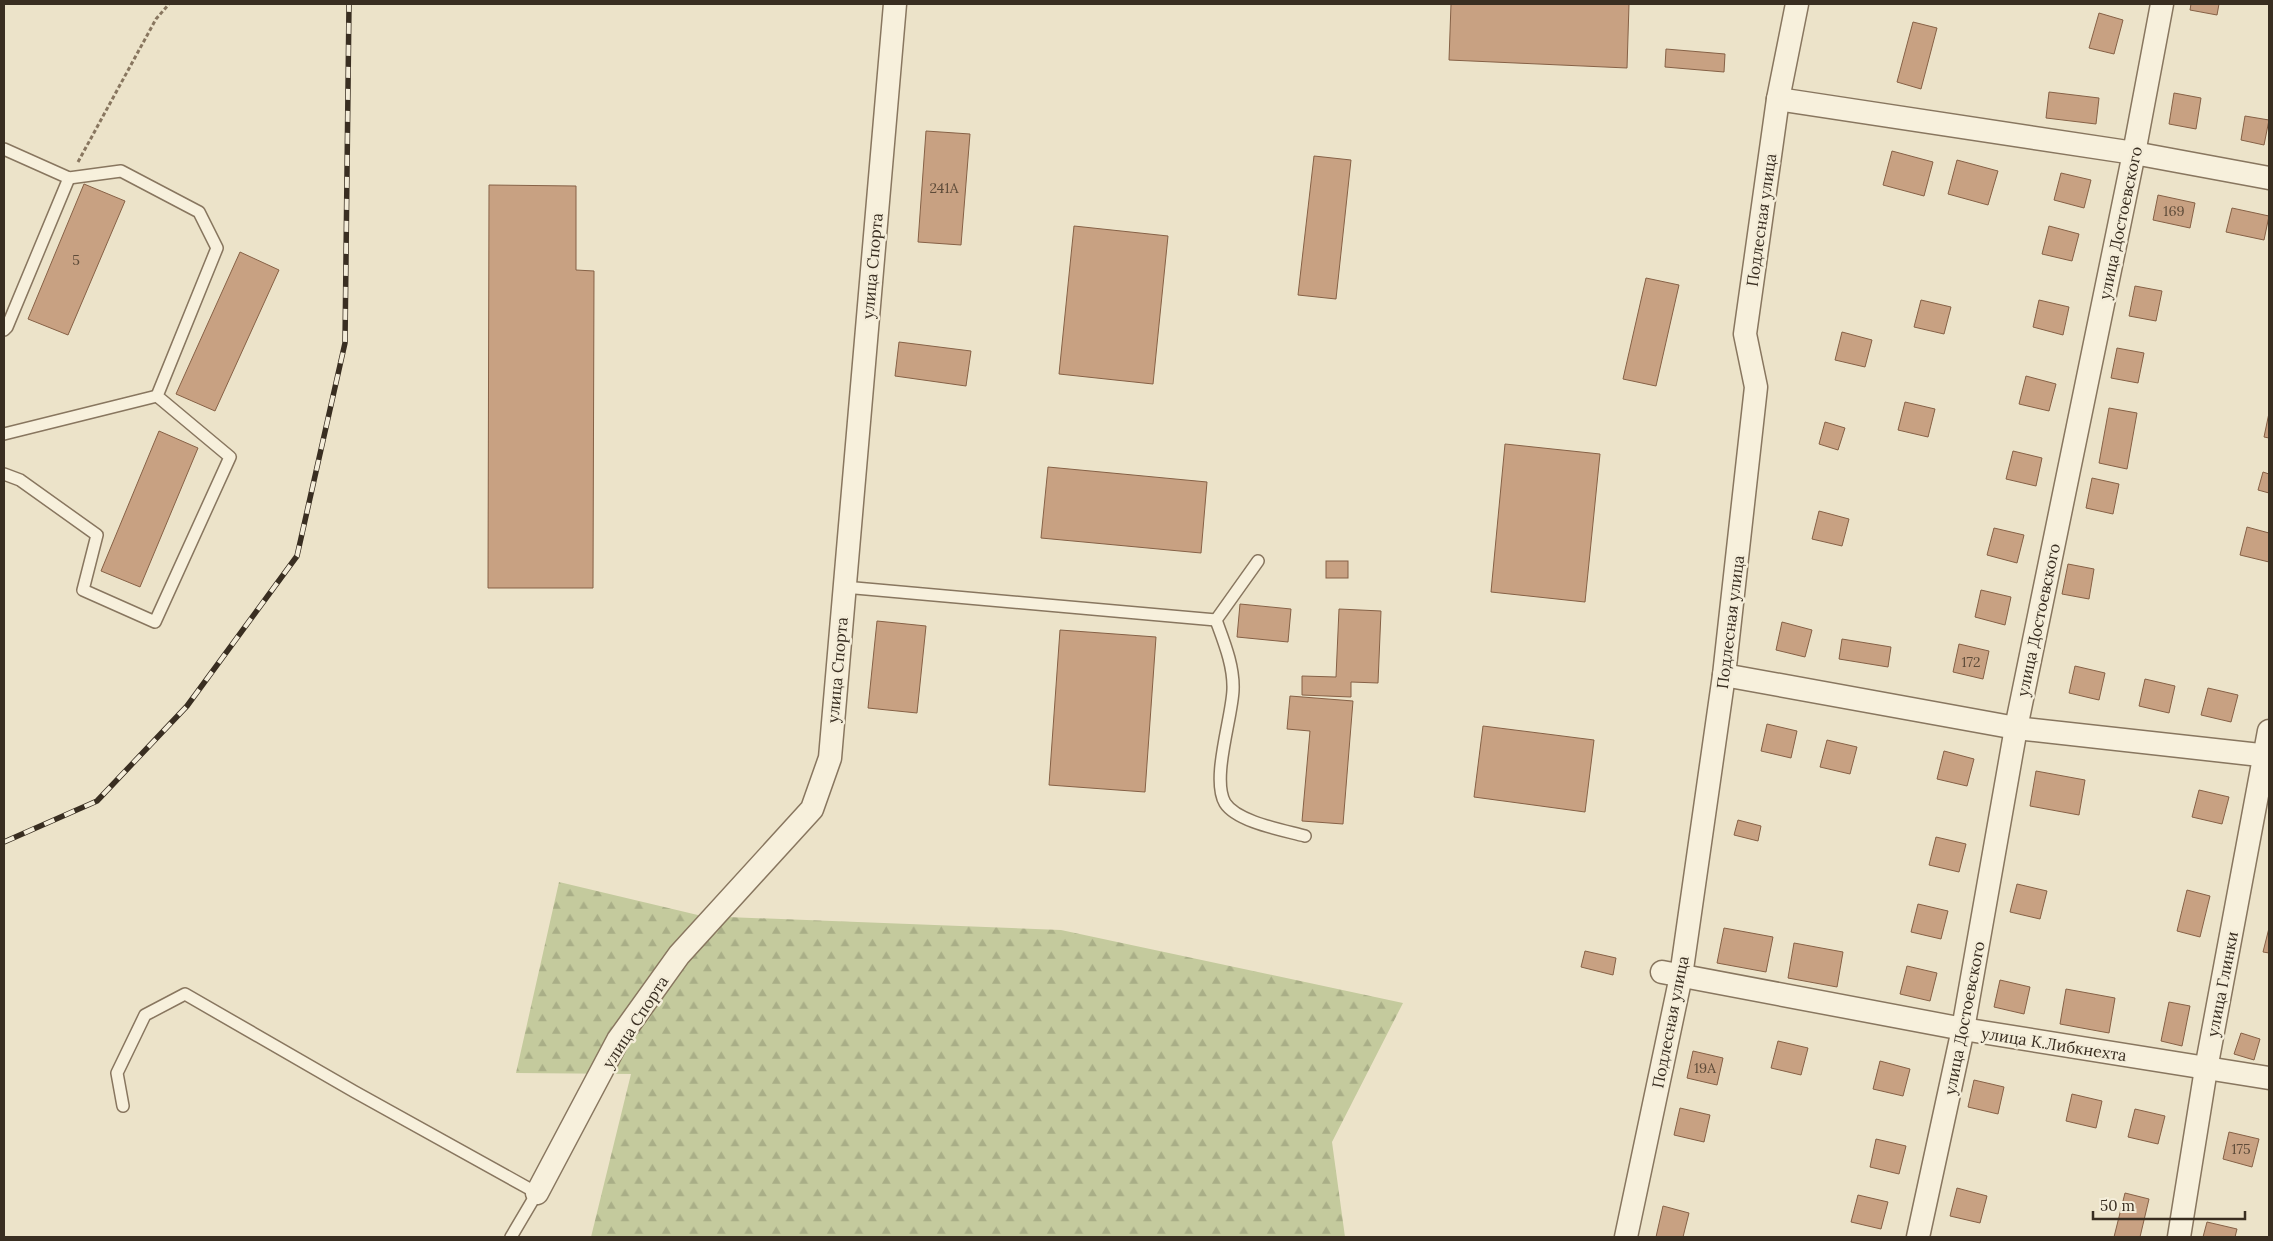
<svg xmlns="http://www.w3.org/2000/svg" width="2273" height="1241" font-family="Lora,serif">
<defs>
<pattern id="forest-firs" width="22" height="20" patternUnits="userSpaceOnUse" patternTransform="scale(1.25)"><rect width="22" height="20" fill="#c4ca9d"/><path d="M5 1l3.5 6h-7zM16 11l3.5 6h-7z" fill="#a9ae87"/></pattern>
</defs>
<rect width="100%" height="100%" fill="#ece3c9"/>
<path fill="url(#forest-firs)" d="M559 882 702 916 1061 930 1403 1003 1332 1142 1345 1237H591L631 1074 516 1073Z"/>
<g fill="#c8a182" stroke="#866146">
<path d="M1451 4H1629L1627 68 1449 60Z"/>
<path d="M2191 4H2219L2217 15 2190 10Z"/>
<path d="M2099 13 2123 20 2114 54 2089 48Z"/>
<path d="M1913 22 1937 28 1921 89 1897 82Z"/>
<path d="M1666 49 1725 54 1724 72 1665 67Z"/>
<path d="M2049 92 2099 98 2096 124 2046 118Z"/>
<path d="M2174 93 2201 98 2196 129 2169 124Z"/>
<path d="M2245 116 2269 120 2264 145 2241 140Z"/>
<path d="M926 131 970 134 961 245 918 242Z"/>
<path d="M1892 151 1933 162 1924 196 1883 185Z"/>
<path d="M1314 156 1351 160 1336 299 1298 295Z"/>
<path d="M1957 160 1998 171 1988 205 1948 194Z"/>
<path d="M2061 173 2091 180 2084 208 2054 200Z"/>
<path d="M84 184 125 201 68 335 28 319Z"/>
<path d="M489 185 576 186V270L594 271 593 588H488Z"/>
<path d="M2158 195 2195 203 2190 228 2153 220Z"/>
<path d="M2232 208 2269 216 2264 240 2226 232Z"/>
<path d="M1074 226 1168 236 1153 384 1059 374Z"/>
<path d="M2049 226 2079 234 2072 261 2042 254Z"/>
<path d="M240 252 279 270 215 411 176 394Z"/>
<path d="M1646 278 1679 285 1656 386 1623 379Z"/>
<path d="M2135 286 2162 291 2156 321 2129 316Z"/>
<path d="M1921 300 1951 307 1944 334 1914 327Z"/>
<path d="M2039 300 2069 307 2063 335 2033 327Z"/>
<path d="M1842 332 1872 340 1865 367 1835 360Z"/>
<path d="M899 342 971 351 966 386 895 376Z"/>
<path d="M2117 348 2144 353 2138 383 2111 378Z"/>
<path d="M2026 376 2056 384 2049 411 2019 404Z"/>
<path d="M1905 402 1935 409 1928 437 1898 430Z"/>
<path d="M2109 408 2137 413 2127 469 2099 463Z"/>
<path d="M2269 413V438L2264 437Z"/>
<path d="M1825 422 1845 428 1838 450 1819 444Z"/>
<path d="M159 431 198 448 140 587 101 571Z"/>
<path d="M1505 444 1600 454 1585 602 1491 592Z"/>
<path d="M2013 451 2042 458 2036 486 2006 479Z"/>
<path d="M1048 467 1207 482 1201 553 1041 538Z"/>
<path d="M2263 472 2269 474V493L2258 490Z"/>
<path d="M2092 478 2119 484 2113 514 2086 508Z"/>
<path d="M1819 511 1849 519 1842 546 1812 539Z"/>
<path d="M2247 527 2269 533V562L2240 555Z"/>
<path d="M1994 528 2024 535 2017 563 1987 555Z"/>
<rect x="1326" y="561" width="22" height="17"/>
<path d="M2068 564 2094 569 2089 599 2062 594Z"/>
<path d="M1981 590 2011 597 2005 625 1975 617Z"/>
<path d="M1240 604 1291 609 1288 642 1237 637Z"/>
<path d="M1339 609 1381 611 1378 683 1351 682V697L1302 695V676L1336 677Z"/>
<path d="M877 621 926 626 917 713 868 708Z"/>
<path d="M1782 622 1812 630 1805 657 1776 650Z"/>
<path d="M1060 630 1156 637 1145 792 1049 785Z"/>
<path d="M1842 639 1891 647 1888 667 1839 659Z"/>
<path d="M1959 644 1989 651 1983 679 1953 672Z"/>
<path d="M2075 666 2105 673 2099 700 2069 693Z"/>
<path d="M2145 679 2175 686 2169 713 2139 706Z"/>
<path d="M2208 688 2238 695 2231 722 2201 715Z"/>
<path d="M1290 696 1353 701 1343 824 1302 821 1310 731 1287 729Z"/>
<path d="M1767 724 1797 731 1791 758 1761 751Z"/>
<path d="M1483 726 1594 740 1585 812 1474 797Z"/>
<path d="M1827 740 1857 747 1850 774 1820 767Z"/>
<path d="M1944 751 1974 759 1967 786 1937 779Z"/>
<path d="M2036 771 2085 780 2079 815 2030 806Z"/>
<path d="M2199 790 2229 797 2222 824 2192 817Z"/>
<path d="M1738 820 1761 826 1758 841 1734 835Z"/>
<path d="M1936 837 1966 844 1959 872 1929 865Z"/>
<path d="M2017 884 2047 891 2040 919 2010 912Z"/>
<path d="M2187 890 2210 896 2200 937 2177 931Z"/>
<path d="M1918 904 1948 911 1941 939 1911 932Z"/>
<path d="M1724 928 1773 937 1766 972 1717 963Z"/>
<path d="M2269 928V953L2263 952Z"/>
<path d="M1794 943 1843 952 1837 987 1788 978Z"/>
<path d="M1585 951 1616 958 1613 975 1581 967Z"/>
<path d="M1907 966 1937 973 1930 1001 1900 994Z"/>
<path d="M2000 980 2030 987 2024 1014 1994 1007Z"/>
<path d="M2066 989 2115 998 2109 1033 2060 1024Z"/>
<path d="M2169 1002 2190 1006 2182 1046 2161 1041Z"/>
<path d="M2241 1033 2260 1039 2254 1060 2234 1054Z"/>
<path d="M1778 1041 1808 1048 1801 1075 1771 1068Z"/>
<path d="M1693 1051 1723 1058 1717 1085 1687 1078Z"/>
<path d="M1880 1061 1910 1069 1903 1096 1873 1089Z"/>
<path d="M1974 1080 2004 1087 1998 1114 1968 1107Z"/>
<path d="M2072 1094 2102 1101 2096 1128 2066 1121Z"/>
<path d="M1680 1108 1710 1115 1704 1142 1674 1135Z"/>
<path d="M2135 1109 2165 1116 2158 1144 2128 1137Z"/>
<path d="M2229 1132 2259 1139 2252 1167 2223 1159Z"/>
<path d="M1876 1139 1906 1146 1899 1174 1870 1167Z"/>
<path d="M1957 1188 1987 1196 1980 1223 1950 1216Z"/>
<path d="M2125 1193 2149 1199 2140 1237H2114Z"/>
<path d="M1858 1195 1888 1202 1881 1229 1851 1222Z"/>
<path d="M1663 1206 1689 1213 1683 1237H1656Z"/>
<path d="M2207 1222 2237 1229 2235 1237H2203Z"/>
</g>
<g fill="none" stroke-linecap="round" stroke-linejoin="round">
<g stroke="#88765f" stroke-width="14">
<g id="lane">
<path d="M4 149 69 178 121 171 199 212 217 248 157 396 230 457 155 622 83 590 97 535 20 480 4 474"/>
<path d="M4 330 7 327 69 178"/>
<path d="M4 434 157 396"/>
<path d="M1258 561 1216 620C1224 642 1234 666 1233 690 1232 718 1211 779 1225 803 1237 822 1283 830 1305 836"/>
<path d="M844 587 1216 620"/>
<path d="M123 1106 117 1073 145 1015 185 994 355 1092 537 1193 511 1237"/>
</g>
</g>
<g stroke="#88765f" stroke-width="25">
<g id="street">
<path d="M1778 99 2134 153 2269 178"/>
<path d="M1724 675 2016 728 2269 756"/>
<path d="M1662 972 1963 1029 2269 1078"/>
<path d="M537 1193 618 1040 679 955 812 809 830 758 895 4"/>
<path d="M1626 1237 1681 976 1724 675 1756 387 1745 334 1778 99 1797 4"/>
<path d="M1918 1237 1963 1029 2016 728 2134 153 2162 4"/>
<path d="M2179 1237 2206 1069 2269 731"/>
</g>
</g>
<path stroke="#88765f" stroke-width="3" stroke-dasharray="4 2.5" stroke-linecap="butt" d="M78 162 156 19 169 4"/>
<use href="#lane" stroke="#f7f0dc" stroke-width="11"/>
<use href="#street" stroke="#f7f0dc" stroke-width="22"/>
<g stroke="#392e21" stroke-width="5.5">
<path id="rail" d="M4 842 97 801 187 706 297 556 345 343 349 4"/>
</g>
<use href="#rail" stroke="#f4edd9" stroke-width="4" stroke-dasharray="11" stroke-linecap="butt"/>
</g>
<g text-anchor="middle" stroke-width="5" stroke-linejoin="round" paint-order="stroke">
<g font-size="14" fill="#5d4b39">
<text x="944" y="193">241А</text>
<text x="2174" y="216">169</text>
<text x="76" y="265">5</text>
<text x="1971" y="667">172</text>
<text x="1705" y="1073">19А</text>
<text x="2241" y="1154">175</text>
</g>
<g font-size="16" fill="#392e21" stroke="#f4edd9">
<text transform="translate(1761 220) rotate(-82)" y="6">Подлесная улица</text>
<text transform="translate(2120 223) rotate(-78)" y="6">улица Достоевского</text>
<text transform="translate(872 266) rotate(-85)" y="6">улица Спорта</text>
<text transform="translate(2038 620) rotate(-78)" y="6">улица Достоевского</text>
<text transform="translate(1730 622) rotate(-83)" y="6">Подлесная улица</text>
<text transform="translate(837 670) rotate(-85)" y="6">улица Спорта</text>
<text transform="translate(2222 984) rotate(-79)" y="6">улица Глинки</text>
<text transform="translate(1964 1018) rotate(-79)" y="6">улица Достоевского</text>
<text transform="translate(635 1022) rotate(-57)" y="6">улица Спорта</text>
<text transform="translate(1670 1022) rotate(-79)" y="6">Подлесная улица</text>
<text transform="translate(2054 1044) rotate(9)" y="6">улица К.Либкнехта</text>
</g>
</g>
<rect width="2273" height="1241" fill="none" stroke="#392e21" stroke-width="10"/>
<path d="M2093 1211v8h152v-8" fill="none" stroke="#392e21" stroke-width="2.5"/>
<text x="2100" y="1211" font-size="15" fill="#392e21" stroke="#f4edd9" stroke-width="4" paint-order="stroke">50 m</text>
</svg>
